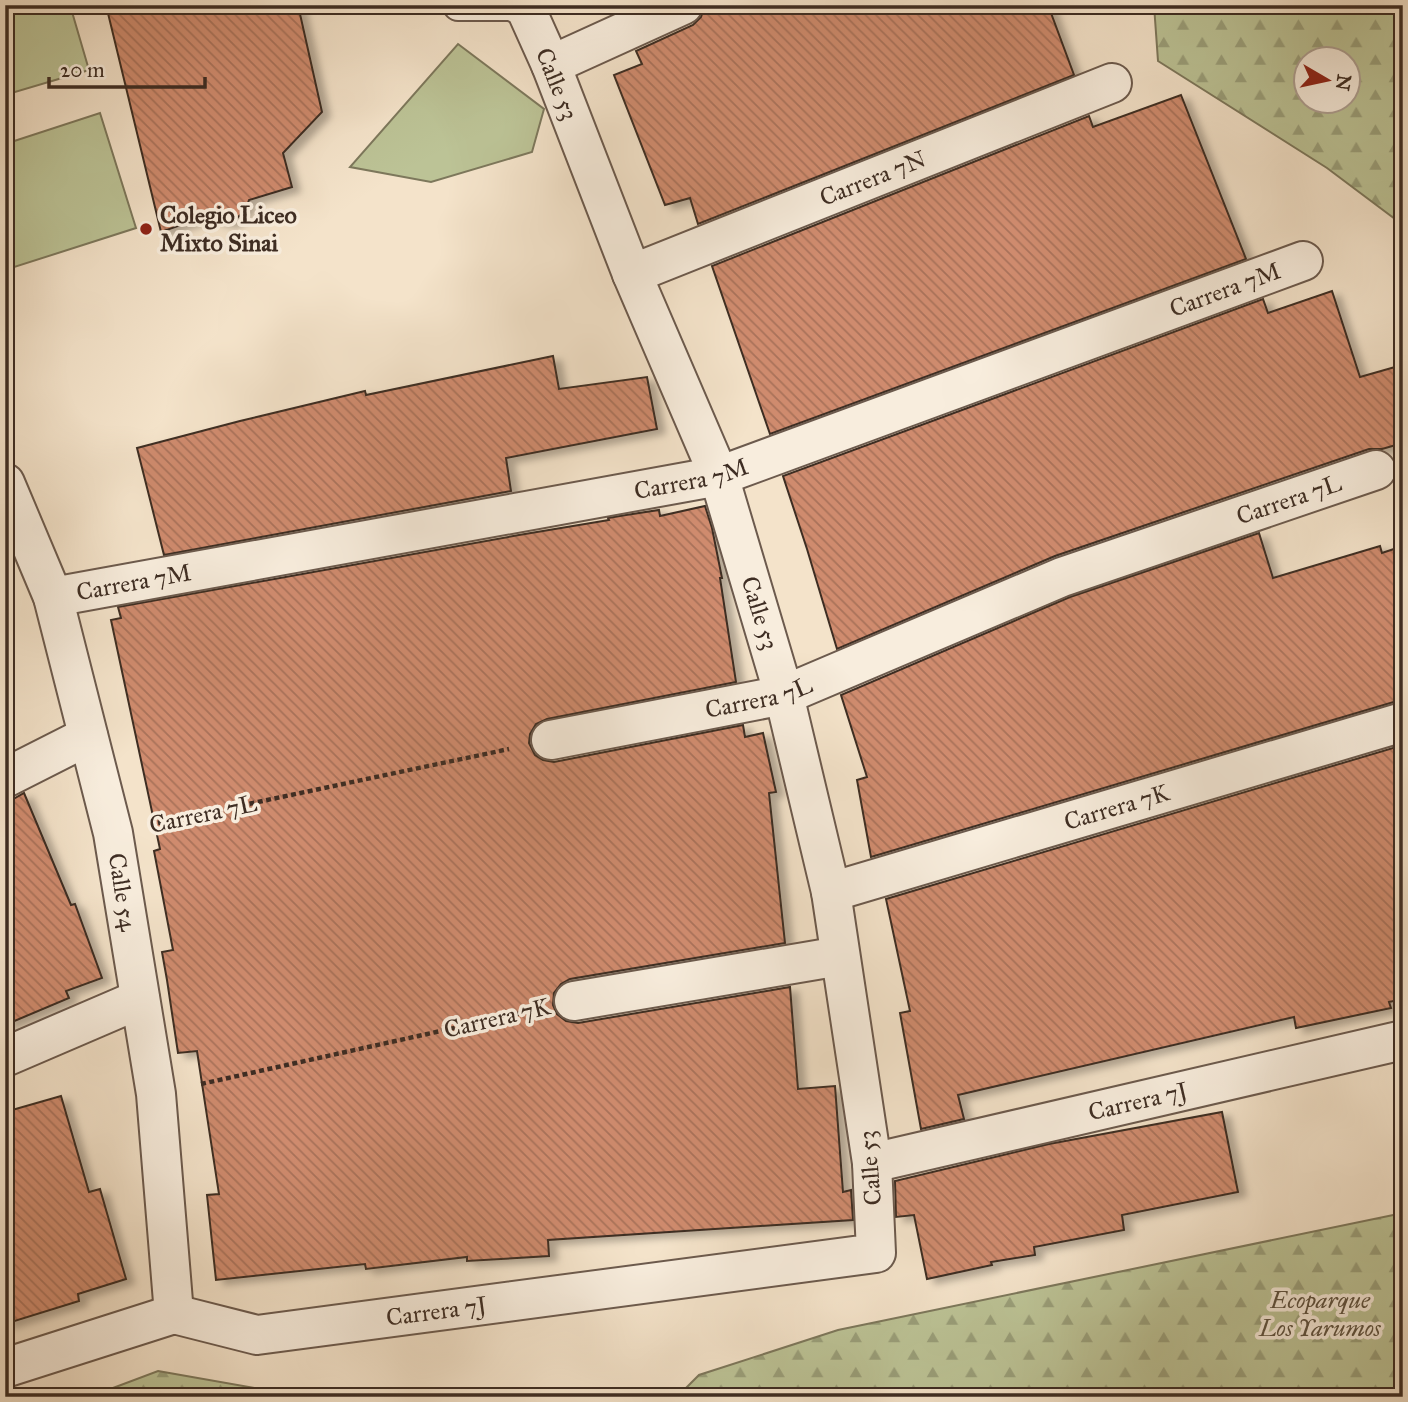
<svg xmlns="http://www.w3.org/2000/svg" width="1408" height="1402" font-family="'IM FELL Great Primer',serif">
<defs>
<pattern id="forest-firs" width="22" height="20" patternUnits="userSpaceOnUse" patternTransform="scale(1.75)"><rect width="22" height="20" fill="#bcc396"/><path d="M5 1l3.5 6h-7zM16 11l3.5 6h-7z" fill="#9a9f7a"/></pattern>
<pattern id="building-back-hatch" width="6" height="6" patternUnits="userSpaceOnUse" patternTransform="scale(1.75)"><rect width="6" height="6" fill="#cf8b6e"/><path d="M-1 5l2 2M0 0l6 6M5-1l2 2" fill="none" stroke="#a9725a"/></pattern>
<filter id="shadow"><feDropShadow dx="8" dy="4.5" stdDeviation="3.5" flood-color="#0004"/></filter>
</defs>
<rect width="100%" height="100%" fill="#f4e3ca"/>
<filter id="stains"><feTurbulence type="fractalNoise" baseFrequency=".00286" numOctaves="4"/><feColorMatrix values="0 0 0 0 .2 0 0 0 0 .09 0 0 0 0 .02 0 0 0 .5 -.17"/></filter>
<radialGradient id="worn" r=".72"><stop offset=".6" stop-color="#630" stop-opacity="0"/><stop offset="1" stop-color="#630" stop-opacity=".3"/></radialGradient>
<g fill="url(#forest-firs)" stroke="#7d785c" stroke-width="2" fill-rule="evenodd">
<path d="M1154 5H1403V225L1327 168 1158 61ZM1306 60H1348V102H1306Z"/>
<path d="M1403 1213V1397H677L699 1375 838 1330Z"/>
<path d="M158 1371 306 1397H89Z"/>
</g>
<g fill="#bcc396" stroke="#7d785c" stroke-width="2">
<path d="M5 5H70L89 70 5 95Z"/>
<path d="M458 44 544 109 532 152 431 182 350 167Z"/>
<path d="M100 113 136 228 5 270V144Z"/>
</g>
<g fill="url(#building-back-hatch)" stroke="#3e2d23" stroke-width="2" filter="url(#shadow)">
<path d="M106 5H298L322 112 283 153 292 187 249 200 245 211 231 223 217 221 209 215 161 232Z"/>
<path d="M705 5H1048L1074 75 698 224 690 198 665 205 614 75 642 64 636 51 693 25 701 17Z"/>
<path d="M1181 95 1246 259 770 434 712 266 1089 116 1093 127Z"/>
<path d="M1332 291 1360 377 1395 367 1403 395V443L1382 449H1369L1055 556 837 649 807 549 783 476 1263 299 1268 313Z"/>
<path d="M553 356 559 389 647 377 657 429 506 458 511 491 164 555 137 448 240 421 365 391 366 395Z"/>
<path d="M705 506 712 528 722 578H720L736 682 547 719 536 724 530 734 529 743 535 755 543 760 554 762 743 725 745 737 763 733 776 792 769 793 785 943 570 979 561 984 554 993 553 1005 557 1014 566 1021 578 1023 790 987 798 1089 835 1086 843 1192 851 1190 853 1220 548 1240 549 1256 467 1261V1257L366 1269 365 1264 216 1280 207 1195 219 1194 197 1051 178 1053 167 980 162 952 173 950 154 851 160 849 111 620 121 618 118 607 519 535 609 520 608 518 626 515 659 510 660 516Z"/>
<path d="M1259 533 1273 578 1380 546 1382 553 1403 546V701H1397L871 857 857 780 867 777 841 695 1070 597Z"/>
<path d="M1403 745V999L1389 1002 1391 1008 1296 1028 1294 1017 958 1095 964 1119 921 1129 900 1013 910 1011 886 899Z"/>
<path d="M24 793 71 905 75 904 102 978 66 991 69 998 5 1025V800L15 798Z"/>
<path d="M61 1096 89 1192 100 1189 126 1279 78 1294 79 1301 5 1324V1112Z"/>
<path d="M1222 1112 1238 1192 1122 1215 1124 1230 1034 1247 1035 1255 991 1262 992 1265 927 1279 914 1215 896 1217 895 1181 1049 1144Z"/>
</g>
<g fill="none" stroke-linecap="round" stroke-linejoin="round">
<g stroke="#6c5a4d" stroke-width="32">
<path id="lane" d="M458 6H510L527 12"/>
</g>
<g stroke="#6c5a4d" stroke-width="42">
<g id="street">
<path d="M551 65 683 5"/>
<path id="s1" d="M632 274 1112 83"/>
<path id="s2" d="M5 483 53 597 113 833 156 1094 174 1314"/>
<path id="s3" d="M53 597 719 476 1303 261"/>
<path id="s4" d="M551 740 784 695 1062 577 1376 470"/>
<path d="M5 778 88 736"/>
<path id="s5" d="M831 892 1403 722"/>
<path d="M574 1001 840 956"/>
<path d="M5 1057 140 999"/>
<path id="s6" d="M872 1163 1403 1040"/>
<path id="s7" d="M5 1368 174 1314 257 1335 876 1253 872 1163 831 892 784 695 719 476 632 274 551 65 524 5"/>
</g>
</g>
<g stroke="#3e2d23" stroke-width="4.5" stroke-dasharray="5 3.5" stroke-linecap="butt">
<path d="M158 823 509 749"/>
<path d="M201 1084 531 1011"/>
</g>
<use href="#lane" stroke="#f8eddd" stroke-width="28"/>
<use href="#street" stroke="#f8eddd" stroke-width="38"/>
</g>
<circle fill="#8f2418" stroke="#f8eddd" stroke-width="2.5" cx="146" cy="229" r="7"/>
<g text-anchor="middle" stroke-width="7" stroke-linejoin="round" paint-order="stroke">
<g font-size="24" fill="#3e2d23" stroke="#f8eddd">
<text transform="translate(557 84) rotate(68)" y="8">Calle 53</text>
<text dy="8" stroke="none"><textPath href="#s1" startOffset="259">Carrera 7N</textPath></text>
<text dy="8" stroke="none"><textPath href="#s3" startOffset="1216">Carrera 7M</textPath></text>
<text dy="8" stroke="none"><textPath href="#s3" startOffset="649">Carrera 7M</textPath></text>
<text dy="8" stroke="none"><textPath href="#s4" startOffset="779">Carrera 7L</textPath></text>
<text dy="8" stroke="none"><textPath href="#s3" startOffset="82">Carrera 7M</textPath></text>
<text transform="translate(760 613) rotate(73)" y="8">Calle 53</text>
<text dy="8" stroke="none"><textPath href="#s4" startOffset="212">Carrera 7L</textPath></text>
<text dy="8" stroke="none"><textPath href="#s5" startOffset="298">Carrera 7K</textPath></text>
<text transform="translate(203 814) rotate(-12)" y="8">Carrera 7L</text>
<text dy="8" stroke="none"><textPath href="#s2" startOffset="427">Calle 54</textPath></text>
<text transform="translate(497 1018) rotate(-13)" y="8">Carrera 7K</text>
<text dy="8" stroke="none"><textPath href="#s6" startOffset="273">Carrera 7J</textPath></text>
<text transform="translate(870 1168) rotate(-95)" y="8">Calle 53</text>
<text dy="8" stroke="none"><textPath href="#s7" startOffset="444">Carrera 7J</textPath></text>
</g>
<g font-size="24" font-weight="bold" fill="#3e2d23" stroke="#f8eddd" text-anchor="start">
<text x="160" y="223">Colegio Liceo<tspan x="160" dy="28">Mixto Sinai</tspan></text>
</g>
<g font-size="24" font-style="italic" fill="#5e5240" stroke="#f8eddd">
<text x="1320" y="1308">Ecoparque<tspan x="1320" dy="28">Los Yarumos</tspan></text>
</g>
</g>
<rect width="1408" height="1402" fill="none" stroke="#f4e3ca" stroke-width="28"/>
<rect x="7" y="7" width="1394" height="1388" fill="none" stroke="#3e2d23" stroke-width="3.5"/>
<rect x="14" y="14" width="1380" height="1374" fill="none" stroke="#3e2d23" stroke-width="2"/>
<g transform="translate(1327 80) rotate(99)"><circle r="33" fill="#f8eddd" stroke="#aea093" stroke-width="2"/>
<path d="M0-5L12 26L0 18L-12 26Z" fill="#8f2418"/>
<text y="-10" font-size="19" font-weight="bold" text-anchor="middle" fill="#3e2d23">N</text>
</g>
<path d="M49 77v10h156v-10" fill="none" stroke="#3e2d23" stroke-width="3.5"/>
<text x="60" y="77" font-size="21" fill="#3e2d23" stroke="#f8eddd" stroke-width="5" paint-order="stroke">20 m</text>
<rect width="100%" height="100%" filter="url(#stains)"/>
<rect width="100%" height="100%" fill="url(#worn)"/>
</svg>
